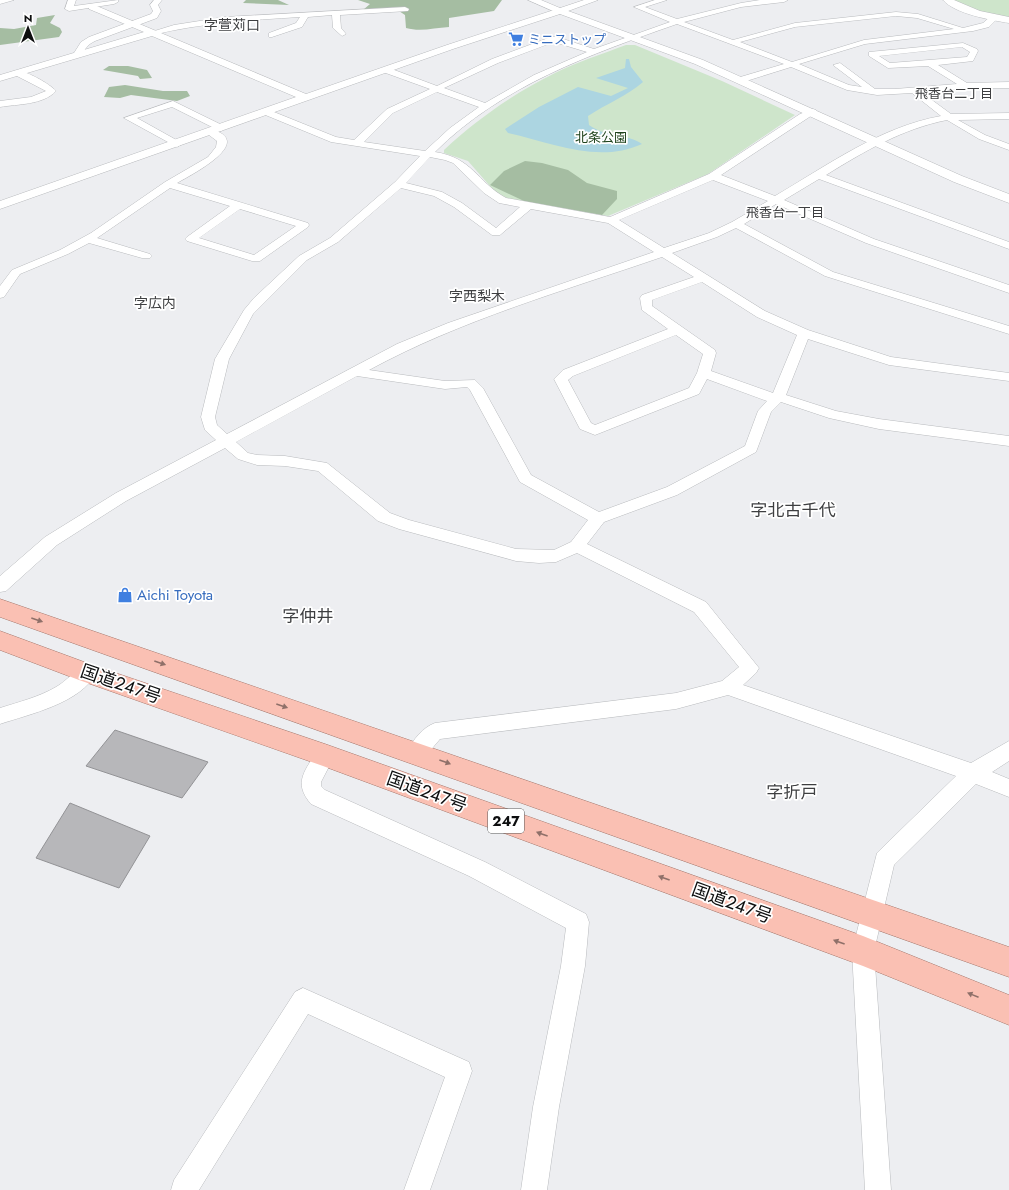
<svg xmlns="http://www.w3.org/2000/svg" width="1009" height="1190" font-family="Jost,'Noto Sans JP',sans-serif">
<rect width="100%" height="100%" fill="#edeef1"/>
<g fill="#cee5cb">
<path d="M947 0H1009V20L994 18Z"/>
<path d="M626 45H635L722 81 795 115 708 174 608 216 513 201 496 193 468 161 444 153V150C476 120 514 93 555 73 577 62 602 54 626 45Z"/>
</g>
<g fill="#a5bda2">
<path d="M246 0H278L289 5 243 3Z"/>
<path d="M358 0H502L494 11 449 18V27C434 28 420 32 406 28L405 15 396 9 363 10 370 4Z"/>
<path d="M55 15 50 23 60 28 62 32 59 37 0 45V28L14 29 36 25 37 18Z"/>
<path d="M109 66H128L147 70 152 78 140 79 138 76 103 70Z"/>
<path d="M125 85 163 91H187L190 96 177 101 131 95 120 98 104 97 109 87Z"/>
<path d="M525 161 542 163 568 170 587 183 617 191V199L602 215 524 201 490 185 504 171Z"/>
</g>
<path fill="#acd5e1" d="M626 59H629L631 67 643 82C627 96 606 104 588 116L589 125C607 138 626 133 642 144 598 164 553 143 508 133L505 129 539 107 578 87 611 96 628 88 596 78 625 68Z"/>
<g fill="#b7b7ba" stroke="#939396">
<path d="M115 730 208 762 182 798 86 766Z"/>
<path d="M70 803 150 836 119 888 36 858Z"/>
</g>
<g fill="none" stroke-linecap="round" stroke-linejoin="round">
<g stroke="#b9bbbe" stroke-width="1">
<g id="minor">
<path d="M0 0H14L0 4Z"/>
<path d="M68 0H76L74 6 118 0V2L114 4 69 11 65 9Z"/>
<path d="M154 0H162L158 5 161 11 157 18 95 41C87 45 84 49 83 56H77L74 53 81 42 89 37 151 14 153 11 150 5Z"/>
<path d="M655 0H667L645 7 677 19 741 3 760 0H788L784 2 741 7 684 22 733 40 795 23 896 12 918 14 963 28 983 23 991 16 998 18 989 27 973 31 865 44 799 64 849 85 862 87 833 65 840 63 875 89H895L957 84 928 66 888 68 869 56V52L963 43 977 49 978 51 973 61 938 65 967 83 1009 82V88H972L921 92 951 114 1009 113V119L958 120 985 135 1009 144V150L979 139 947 120C902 129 865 151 826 175L1009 242V249L819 179 784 200 874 239 1009 285V293L866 243 776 204 744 224 833 272 1009 326V334L825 276 736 228 717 237 672 253 765 311 808 330 891 357 1009 373V381L889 365 808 339 786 395 836 411 879 419 1009 436V446L879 429 829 418 781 402 771 412 756 452 677 495 604 522 587 544 706 602 759 668 756 673 743 685 971 763 1009 741V761L992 772 1009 779V797L976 784 894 865 874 951 891 1190H865L852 951 877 853 956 776 728 695 676 709 440 739 424 758 417 761 410 758 407 752C412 741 423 727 435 723L676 693 722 681 739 667 694 612 577 553 556 562 539 563 516 561 399 529 378 521 318 471 285 466 257 465 238 459 225 448 126 501 57 545 6 591 0 592V576L45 537 116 493 216 440 205 430 201 417 215 359 244 310 254 298 299 256 330 238 395 182 420 156 331 142 263 114V110H269L336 137 354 140 387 109 430 89 383 72V68H389L437 86 492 59 551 37H557L594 49 670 22 634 7ZM896 16 917 18 954 29 864 40 792 62 740 42 795 27ZM677 24 784 64 737 78V82H743L791 67 847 90 877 95 912 93 941 116C880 127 828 165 775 196L721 175 817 112 816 110 813 109 800 114 709 174 610 217 506 198C476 181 473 158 435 152 501 86 591 54 677 24ZM554 42 587 52 534 75 485 103 444 88 498 63ZM962 47 970 52 967 57 890 63 879 56ZM437 92 479 107 450 128 425 151 364 142 393 113ZM430 157 445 160 453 163 484 193 499 203 520 207 496 228 462 203 442 192 406 183ZM713 180 768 201 732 222 709 233 664 248 619 220ZM401 188 434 196 454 207 492 235H500L531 209 608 223 654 252 448 323 397 344 227 434 217 425 215 417 229 359 253 314 307 260 338 242ZM662 257 694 277 642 295 640 298 642 310 668 329 563 370 554 379 580 429 595 435 699 394 707 379 767 401 758 411 745 446 667 487 599 512 531 475 483 388 475 380 445 381 369 370C461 320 563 291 662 257ZM702 282 757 317 797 335 773 393 711 371 716 353 715 350 652 306V300ZM676 335 703 354 697 373 689 388 595 425 591 423 568 380 573 376ZM357 376 445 389 467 387 470 390 520 482 588 520 571 542 554 550 516 549 409 520 390 513 327 463 285 456 257 455 248 453 236 442Z"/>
<path d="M405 7 409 9 408 11 340 15 341 28 346 34 342 36 333 28 332 15 308 17 302 27 272 37H269V33L296 23 300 17C250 20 201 23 152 35L148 33 174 25 225 17Z"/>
<path d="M15 71C24 69 50 84 56 91 43 105 18 104 0 107V101L31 97 46 91 15 75Z"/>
<path d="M173 101 224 126 226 128 221 131 218 130 172 107 137 118 180 142 182 144 177 147 124 118Z"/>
<path d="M210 129C258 141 191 175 177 183L308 223 309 225 308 227 260 261H252L187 241 185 239 187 237 230 206 170 188 97 238 150 254 152 256 150 258H142L89 243 68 254 20 274 4 297 0 298V286L12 270 60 250 91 233 165 182 208 157 216 147 217 141 205 132ZM240 209 296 226 254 255 199 238Z"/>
<path d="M87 665 93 668 96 673C81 703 30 714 0 724V708C19 702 39 697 56 687 67 681 75 669 87 665Z"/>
<path d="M325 746 332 749 335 755 321 782V786L325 790 485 862 586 914 589 922 585 966 559 1107 547 1190H521L533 1107 561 966 566 928 469 876 311 804C292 782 306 770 318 749Z"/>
<path d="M303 988 469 1062 472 1071 430 1190H404L445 1077 308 1014 199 1190H171L174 1180 295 992Z"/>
</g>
</g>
<g stroke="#b9bbbe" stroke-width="1">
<g id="tertiary">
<path d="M943 0H954L980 11 1009 17V23C991 20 955 14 943 0Z"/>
<path d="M92 4 306 94 447 45 560 8 703 60 962 176 1009 194V203L954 182 695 64 560 14 453 49 0 209V201L296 97 152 36 0 81V75L144 32 89 9V5Z"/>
</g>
</g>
<g stroke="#b9bbbe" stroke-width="1">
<path id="secondary" d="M528 0H541L560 8 584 0H598L560 14Z"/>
</g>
<g stroke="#a6786d" stroke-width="1">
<g id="trunk">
<path d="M0 599 1009 947V977L0 617Z"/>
<path d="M0 631 95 666 325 744 863 936 1009 995V1025L863 966 323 766 79 680 0 650Z"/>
</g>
</g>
<use href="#minor" fill="#fff" fill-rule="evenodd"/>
<use href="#tertiary" fill="#fff" fill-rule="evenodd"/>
<use href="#secondary" fill="#fff" fill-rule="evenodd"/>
<use href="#trunk" fill="#fac0b3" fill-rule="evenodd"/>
</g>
<defs><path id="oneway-solid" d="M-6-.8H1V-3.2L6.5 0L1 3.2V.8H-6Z"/></defs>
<g fill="#8f7069">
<use href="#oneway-solid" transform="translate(37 620) rotate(19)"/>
<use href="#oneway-solid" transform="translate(160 663) rotate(19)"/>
<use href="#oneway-solid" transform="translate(282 706) rotate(19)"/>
<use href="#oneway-solid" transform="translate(445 762) rotate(20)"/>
<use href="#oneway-solid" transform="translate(542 834) rotate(-160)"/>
<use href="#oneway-solid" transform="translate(664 878) rotate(-160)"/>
<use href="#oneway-solid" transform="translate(839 942) rotate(-160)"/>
<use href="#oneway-solid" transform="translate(973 995) rotate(-158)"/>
</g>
<defs>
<g id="supermarket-bare" transform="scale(1.2)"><path d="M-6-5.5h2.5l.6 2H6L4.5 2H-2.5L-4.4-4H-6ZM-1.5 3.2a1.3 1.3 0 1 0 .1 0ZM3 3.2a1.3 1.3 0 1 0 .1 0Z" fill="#3f7fe0" stroke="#fff" stroke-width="2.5" paint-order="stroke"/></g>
<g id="shop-bare" transform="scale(1.2)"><path d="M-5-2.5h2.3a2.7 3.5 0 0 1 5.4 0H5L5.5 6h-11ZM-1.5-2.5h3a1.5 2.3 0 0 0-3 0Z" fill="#3f7fe0" stroke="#fff" stroke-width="2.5" paint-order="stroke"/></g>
</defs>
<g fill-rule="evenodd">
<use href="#supermarket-bare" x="516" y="39"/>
<use href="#shop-bare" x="125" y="595"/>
</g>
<g text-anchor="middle" stroke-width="3.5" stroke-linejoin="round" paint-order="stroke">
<g font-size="13" fill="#366cbe" stroke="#fff" text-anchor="start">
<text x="528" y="44">ミニストップ</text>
</g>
<g font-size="13" fill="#3e3f41" stroke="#fff">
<text x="954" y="98">飛香台二丁目</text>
<text x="785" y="217">飛香台一丁目</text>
</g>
<g font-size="13" fill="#20441d" stroke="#fff">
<text x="601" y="142">北条公園</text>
</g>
<g font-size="14" fill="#3e3f41" stroke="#fff">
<text x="232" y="30">字萱苅口</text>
<text x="477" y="301">字西梨木</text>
<text x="155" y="308">字広内</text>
</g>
<rect fill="#fff" stroke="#565657" stroke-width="1" x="488" y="809" width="36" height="24" rx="3"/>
<g font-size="14" font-weight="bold" fill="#0d0e0f">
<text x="506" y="826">247</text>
</g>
<g font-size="15" fill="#366cbe" stroke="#fff" text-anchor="start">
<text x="137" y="600">Aichi Toyota</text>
</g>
<g font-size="17" fill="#3e3f41" stroke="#fff">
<text x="793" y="516">字北古千代</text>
<text x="308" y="622">字仲井</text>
<text x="792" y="798">字折戸</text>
</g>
<g font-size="18" fill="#0d0e0f" stroke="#fff">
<text transform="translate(121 684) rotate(19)" y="6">国道247号</text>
<text transform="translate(427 792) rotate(20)" y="6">国道247号</text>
<text transform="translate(732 903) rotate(20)" y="6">国道247号</text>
</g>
</g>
<g transform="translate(28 28)" stroke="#ffffff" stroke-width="3" paint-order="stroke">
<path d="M0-3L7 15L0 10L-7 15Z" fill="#0d0e0f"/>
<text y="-6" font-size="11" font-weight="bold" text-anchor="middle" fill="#0d0e0f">N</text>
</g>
</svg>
